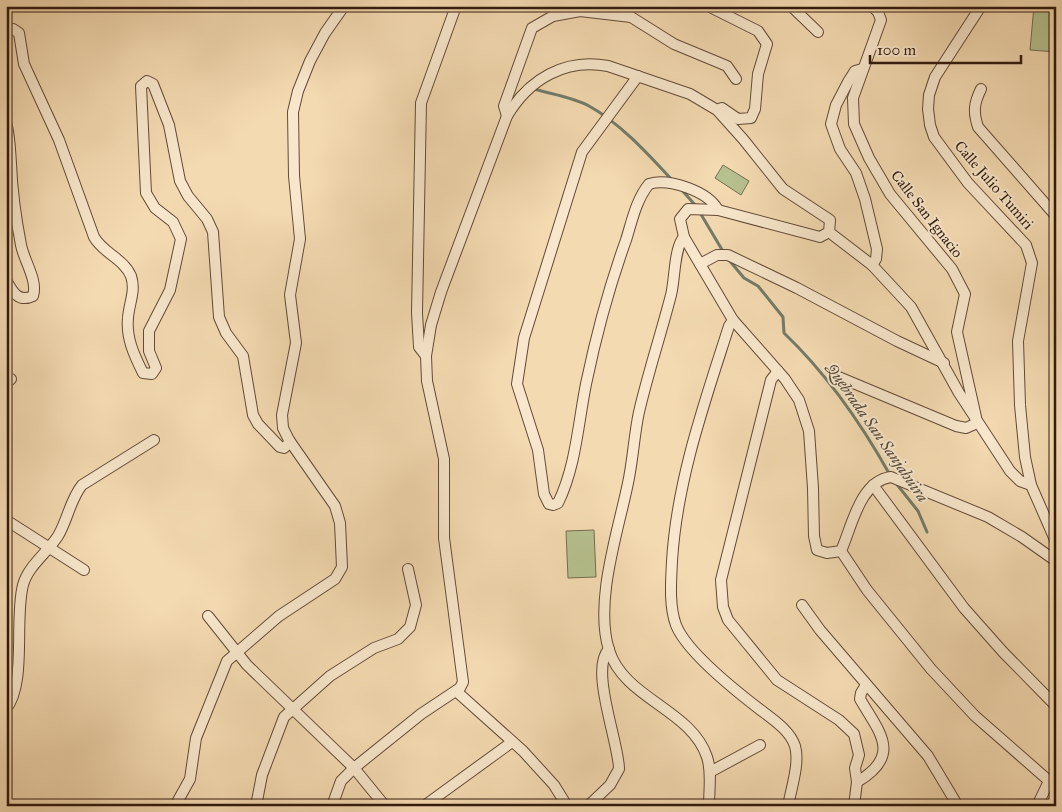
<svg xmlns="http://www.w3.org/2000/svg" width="1062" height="812" font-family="'IM FELL Great Primer',serif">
<rect width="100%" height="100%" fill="#f4dab1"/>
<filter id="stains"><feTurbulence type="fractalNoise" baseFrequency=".004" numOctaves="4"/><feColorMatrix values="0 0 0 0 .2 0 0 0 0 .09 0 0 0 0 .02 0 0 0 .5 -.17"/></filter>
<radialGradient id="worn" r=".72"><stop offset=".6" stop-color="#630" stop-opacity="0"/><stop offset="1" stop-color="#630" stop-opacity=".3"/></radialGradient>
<g fill="#b6c18f" stroke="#746e4f">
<path d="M1034 6H1056V52L1030 50Z"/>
<path d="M723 165 749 181 741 195 715 178Z"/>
<path d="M594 530 596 577 568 578 566 531Z"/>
</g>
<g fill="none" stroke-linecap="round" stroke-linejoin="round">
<g stroke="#727b6a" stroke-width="3">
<path d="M534 89C551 94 573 97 589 106 620 123 648 154 672 180"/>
<path d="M680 188 696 206"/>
<path d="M699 211 724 253"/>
<path d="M729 260 744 278 758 286 783 317 784 333C827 374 861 423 890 475"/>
<path d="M895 482 918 511 927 532"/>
</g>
<g stroke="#624a38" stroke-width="12">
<g id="street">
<path d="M708 6 758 31 767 44 758 74 755 109 751 118 738 119 722 108 719 109"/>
<path d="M791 6 818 32"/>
<path d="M981 6 935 77 929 95 928 109 930 125 934 137 968 183 1026 245 1032 263 1018 341 1020 405 1025 457 1031 485 1056 542"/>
<path d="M6 32 13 29 19 33 24 64 59 140 94 237C103 253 124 259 131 276 136 291 129 303 128 318 126 338 134 355 143 373L152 374 156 368 149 351V331L170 290 181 239 173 222 155 208 146 193 141 86 147 81 153 84 169 125 180 181 188 196 207 219 213 232 219 317 226 333 243 356 253 415 258 424 280 447 284 448 290 442 283 428 282 415 296 343 290 295 300 239 294 176 293 112 298 91 310 61 325 33 344 6"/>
<path d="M862 69 855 71 848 82 836 105 831 124 840 149 856 173 865 199 877 249 876 259 872 265"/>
<path d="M638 76 582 152 524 338 517 384 538 450 544 494 549 504 553 505 558 503C576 466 578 424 586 384 596 336 609 287 626 240 632 221 636 200 649 184 669 178 708 191 718 210"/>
<path d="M981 89C974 103 973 112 978 127L1056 216"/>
<path d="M507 116 504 106 532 28 553 16 580 11 631 17 674 44 727 66 736 79"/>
<path d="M6 122C10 137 10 149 11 164 12 191 16 219 21 245 24 261 38 280 33 296 18 303 12 291 6 280"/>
<path d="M829 232 872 265 911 307 959 393 1010 471 1020 481 1031 485"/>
<path d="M684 237C674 247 675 280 671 295 661 334 648 373 639 412 634 435 633 460 628 483 618 532 594 602 609 650 624 699 691 709 707 757 712 772 709 790 709 806"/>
<path d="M700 264 717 255H728L797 288 897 341 944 363"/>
<path d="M733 320 729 326C704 404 677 480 672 561 671 582 669 606 676 625 686 651 736 691 758 708 771 718 790 730 795 746 800 763 791 789 788 806"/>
<path d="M426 356 419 347 417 313 421 103 456 6"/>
<path d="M778 371 771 380 721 580 723 607 728 620 777 680 839 720 854 734 859 755 855 768 857 782 854 806"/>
<path d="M834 375 956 426 966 428 975 424 976 417 957 332 965 294 952 269 890 194 869 158 854 124 853 98 881 20 878 12 872 6"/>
<path d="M6 383 11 379"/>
<path d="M873 485 964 608 1003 652 1056 706"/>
<path d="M6 520 84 570"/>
<path d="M841 551 867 590 931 669 975 716 1056 787"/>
<path d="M802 605 820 630 928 756 958 806"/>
<path d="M208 616 247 665 354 768 385 806"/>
<path d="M456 691 523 751 554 785 567 806"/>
<path d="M6 709C27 683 14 619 23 585 28 566 47 553 58 536 68 519 70 500 82 485L154 440"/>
<path d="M710 772 760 745"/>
<path d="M857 782C903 755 879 732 860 699L861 693 866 685"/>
<path d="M175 806 190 779 196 738 227 661 279 616 335 579 342 567 340 523 335 506 289 440"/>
<path d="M256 806 262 775 284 717 330 676 374 648 398 639 410 627 416 605 408 569"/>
<path d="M332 806 341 781 354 768 421 714 460 688 463 682 444 538V459L427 381 426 356 431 325 441 292 507 116C529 79 565 58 608 66L690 94 717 110 743 139 783 189 830 220 829 232 820 237 718 210 688 209 680 219 684 237 733 320 785 379 799 400 809 431 813 488 814 536 817 550 827 553 841 551C852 526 860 481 891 477L988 517 1022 537 1056 561"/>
<path d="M424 806 512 742"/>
<path d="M588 806 610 785 619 769C619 743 589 668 609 649"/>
<path d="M1037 806 1049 781"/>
</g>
</g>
<use href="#street" stroke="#f8e7cc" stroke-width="10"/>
</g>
<g text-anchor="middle" stroke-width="4" stroke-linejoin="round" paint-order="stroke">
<g font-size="15" fill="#321a0f" stroke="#f8e7cc">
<text transform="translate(994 185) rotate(49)" y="5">Calle Julio Tumiri</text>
<text transform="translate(927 214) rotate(52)" y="5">Calle San Ignacio</text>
</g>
<g font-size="16" font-style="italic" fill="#524a3d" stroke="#f8e7cc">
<text transform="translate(878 432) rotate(55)" y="6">Quebrada San Sanjahuira</text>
</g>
</g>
<rect width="1062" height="812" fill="none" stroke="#f4dab1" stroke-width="25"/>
<rect x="8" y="8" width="1047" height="797" fill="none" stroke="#321a0f" stroke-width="2.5"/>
<rect x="12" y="12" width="1037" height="787" fill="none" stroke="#321a0f"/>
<path d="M870 55v8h151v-8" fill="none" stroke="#321a0f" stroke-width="2.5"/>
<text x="877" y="55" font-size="15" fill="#321a0f" stroke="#f8e7cc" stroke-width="4" paint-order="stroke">100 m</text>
<rect width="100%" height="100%" filter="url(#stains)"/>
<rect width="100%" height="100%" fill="url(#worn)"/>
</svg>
